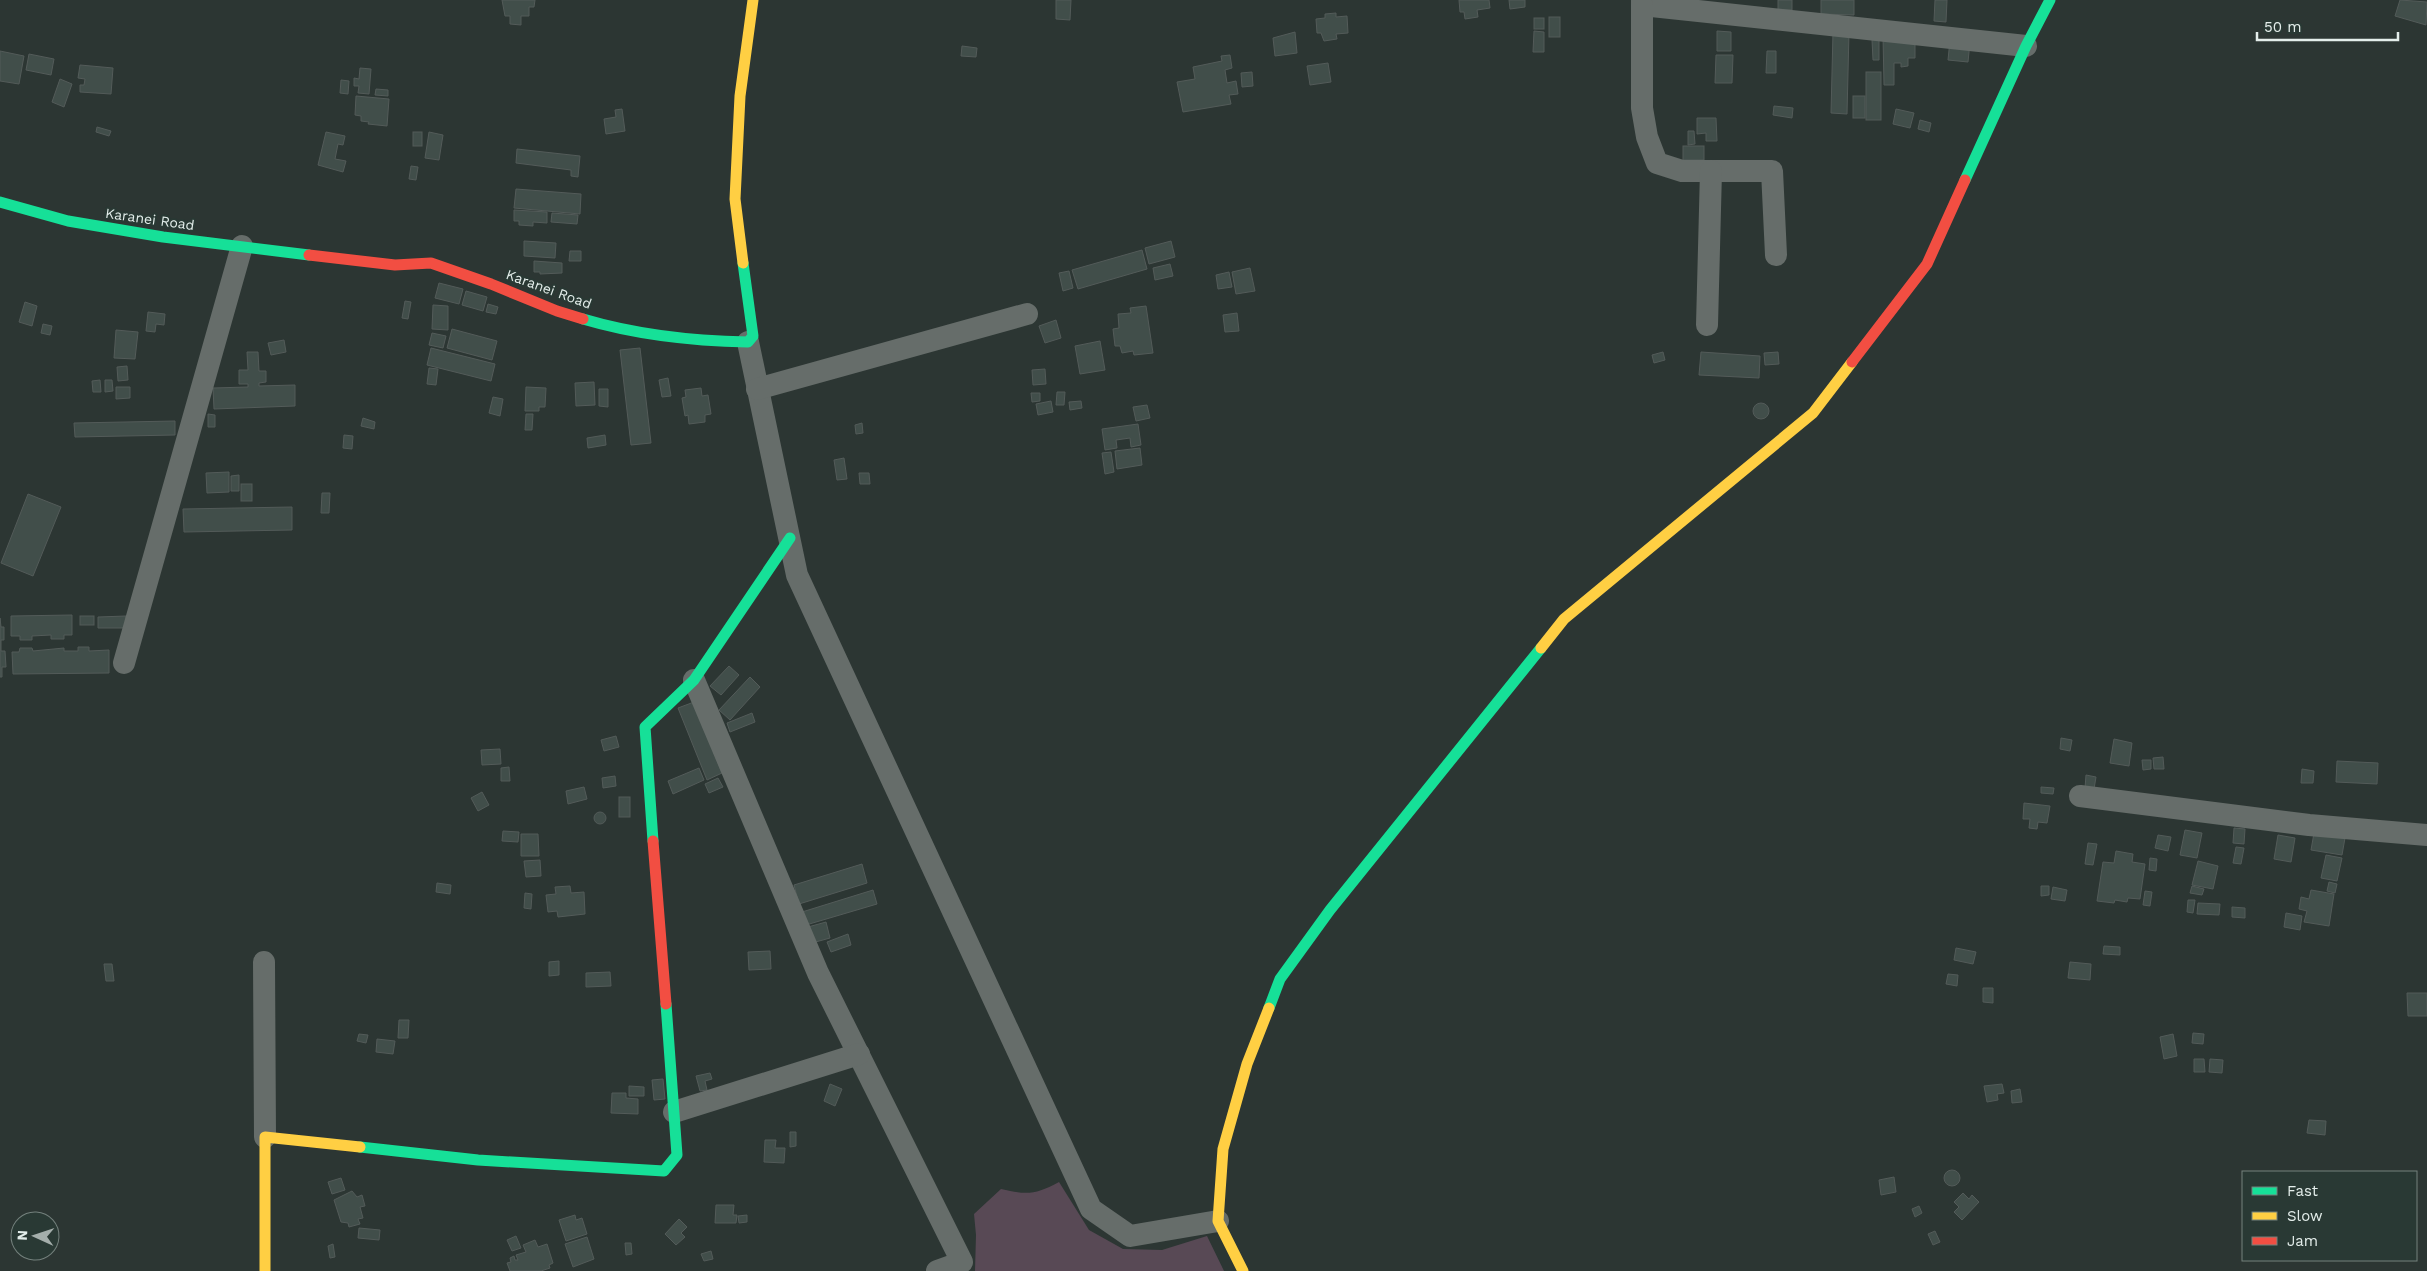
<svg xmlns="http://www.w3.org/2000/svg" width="2427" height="1271" font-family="'Work Sans',sans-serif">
<rect width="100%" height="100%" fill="#2c3633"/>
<path fill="#584955" d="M1059 1182 1089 1230 1123 1249 1162 1250 1207 1236 1224 1271H975L976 1235 974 1214 1001 1189C1027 1195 1035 1195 1059 1182Z"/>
<g fill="#414e4a" stroke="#535b59">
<path d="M502 0H535L534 7H529V16H521V25L510 24V16H505Z"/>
<path d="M1056 0H1071L1070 20 1056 19Z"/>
<path d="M1459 0H1489L1490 8 1477 10 1478 17 1465 19 1464 12H1460Z"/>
<path d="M1509 0H1525V7L1510 9Z"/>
<rect x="1778" y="0" width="14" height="10"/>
<path d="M1821 0H1854V15L1821 14Z"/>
<path d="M1935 0H1947L1946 22 1934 21Z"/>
<path d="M2400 0 2427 2 2426 25 2395 16Z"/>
<path d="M1336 13V17L1347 16 1348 33 1336 34 1337 39 1324 41 1321 33H1317L1316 19 1325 18V14Z"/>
<rect x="1549" y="17" width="11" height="20"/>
<rect x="1534" y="18" width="10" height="11"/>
<path d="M1534 31 1544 32V52H1533Z"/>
<path d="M1717 31 1731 32V51H1717Z"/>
<path d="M1295 32 1297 53 1275 56 1273 38Z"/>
<path d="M1833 32H1849L1847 114 1831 113Z"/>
<path d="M1883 36H1915V58H1908V66L1901 67V63H1894V85H1884Z"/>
<path d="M1879 39V60H1873L1872 40Z"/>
<path d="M1950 40 1970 42 1968 62 1948 60Z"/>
<path d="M962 46 977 48 976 57 961 56Z"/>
<path d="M0 51 24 56 19 84 0 81Z"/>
<path d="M1767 51H1776V73H1766Z"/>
<path d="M29 54 54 59 51 75 26 70Z"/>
<path d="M1230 55 1232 68 1225 70 1227 83 1236 81 1238 94 1229 95 1231 104 1183 112 1177 82 1195 79 1193 67 1222 61 1221 56Z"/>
<path d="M1716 55H1733L1732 83H1715Z"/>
<path d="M1328 63 1331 82 1310 85 1307 66Z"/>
<path d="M80 65 113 68 111 94 80 92V85H84L85 79 78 78Z"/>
<path d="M360 68 371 69 369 94 358 93 359 86H354V78L359 79Z"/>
<path d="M1252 72 1253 86 1242 87 1241 73Z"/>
<rect x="1866" y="72" width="15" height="48"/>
<path d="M60 79 72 84 64 107 52 102Z"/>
<path d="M341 80 349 81 348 94 340 93Z"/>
<path d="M376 89 388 90V96L375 95Z"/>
<path d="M356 96 389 99 387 126 368 124 369 122 361 121V116L355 115Z"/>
<rect x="1853" y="96" width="12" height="22"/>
<path d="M1774 106 1793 108 1792 118 1773 115Z"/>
<path d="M622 109 625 131 606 134 604 119 616 117 615 110Z"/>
<path d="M1896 109 1914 113 1910 128 1893 124Z"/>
<path d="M1697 118H1716L1717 141H1706V133L1697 134Z"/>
<path d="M1920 120 1931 123 1929 132 1918 129Z"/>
<path d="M97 127 111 131 109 136 96 132Z"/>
<path d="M1688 131H1694L1695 144 1688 145Z"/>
<path d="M326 132 345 136 343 145 338 144 335 159 346 161 343 172 318 165Z"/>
<rect x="413" y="132" width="9" height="14"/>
<path d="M429 132 443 135 439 160 425 158Z"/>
<rect x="1683" y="146" width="21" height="14"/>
<path d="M517 149 580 156 578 177 571 176V170L516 163Z"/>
<path d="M411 166 418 167 416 180 409 179Z"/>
<path d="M516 189 581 194 580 214 514 208Z"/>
<path d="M514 210 547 212V223L533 222V226L519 225V221H514Z"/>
<path d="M552 213 578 215 577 224 551 222Z"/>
<path d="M524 241 556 243 555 258 524 256Z"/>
<path d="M1171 241 1175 257 1149 264 1145 248Z"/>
<path d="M1142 250 1147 269 1078 289 1072 270Z"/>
<path d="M570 251H581V261H569Z"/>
<path d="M534 261 562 263V273L540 274V272H534Z"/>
<path d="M1170 264 1173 276 1155 280 1153 268Z"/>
<path d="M1250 268 1255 291 1236 294 1232 272Z"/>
<path d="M1069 271 1073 288 1063 291 1059 273Z"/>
<path d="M1229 272 1232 287 1218 289 1216 275Z"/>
<path d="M439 283 463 289 459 304 435 298Z"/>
<path d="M466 291 487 297 483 311 462 305Z"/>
<path d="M405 301 411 302 408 319 402 318Z"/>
<path d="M25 302 37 306 32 326 19 322Z"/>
<path d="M488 304 498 307 496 314 486 312Z"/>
<path d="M433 305 448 306V330L432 329Z"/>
<path d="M1146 306 1153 353 1134 355 1133 351 1122 353 1120 346H1115L1113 329 1119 328 1118 314 1131 313 1130 308Z"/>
<path d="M148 312 165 314 164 325 156 324 155 332 146 331Z"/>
<path d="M1237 313 1239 331 1225 332 1223 315Z"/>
<path d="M1056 320 1061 338 1045 343 1039 326Z"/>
<path d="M43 324 52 326 50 335 41 333Z"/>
<path d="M452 329 497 341 492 360 447 348Z"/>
<path d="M116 330 138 332 135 359 114 358Z"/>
<path d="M432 333 446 336 443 348 429 345Z"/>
<path d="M284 340 286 352 271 355 268 343Z"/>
<path d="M1100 341 1105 370 1080 374 1075 346Z"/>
<path d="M431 348 495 364 491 381 427 365Z"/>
<path d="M640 348 651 443 631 445 620 350Z"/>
<path d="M247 352H258L259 371H266V382L259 383V386L295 385V406L214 409 213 388 248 387V384H239V370H248Z"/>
<path d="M1663 352 1665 360 1654 363 1652 355Z"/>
<path d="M1701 352 1760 356 1759 378 1699 375Z"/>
<path d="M1778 352 1779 364 1765 365 1764 353Z"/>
<path d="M127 366 128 380 118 381 117 367Z"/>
<path d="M429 368 438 369 436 385 427 384Z"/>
<path d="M1045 369 1046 384 1033 385 1032 370Z"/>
<path d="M668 378 671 396 662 397 659 380Z"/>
<path d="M100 380 101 392H93L92 381Z"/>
<path d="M105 380H112L113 391 105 392Z"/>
<path d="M594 382 595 405 576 406 575 383Z"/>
<path d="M116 387H130V398L116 399Z"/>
<path d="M526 387 546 388 545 407H539V411H525Z"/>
<path d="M701 388 702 396 708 395 711 414 705 415V422L689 424 688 415 685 416 682 398 686 397 685 390Z"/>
<path d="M599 389H608V407L599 406Z"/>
<path d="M1057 392H1065L1064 405H1056Z"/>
<path d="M1031 393H1040V401L1032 402Z"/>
<path d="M493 397 503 399 500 416 489 413Z"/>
<path d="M1051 401 1053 412 1038 415 1036 404Z"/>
<path d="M1081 401 1082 408 1070 410 1069 402Z"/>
<circle cx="1761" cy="411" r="8"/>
<path d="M1147 405 1150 418 1136 421 1133 407Z"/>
<path d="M208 414 215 415V427H208Z"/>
<path d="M526 414H533L532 430H525Z"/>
<path d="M363 418 375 422 374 429 361 426Z"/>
<path d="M175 421V435L75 437 74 423Z"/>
<path d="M862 423 863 433 856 434 855 425Z"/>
<path d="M1138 424 1141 445 1131 447 1130 438 1116 440 1117 448 1105 450 1102 429Z"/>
<path d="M344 435 353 436 352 449 343 448Z"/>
<path d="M605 435 606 445 588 448 587 438Z"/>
<path d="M1140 448 1142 465 1117 469 1115 451Z"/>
<path d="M1111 452 1114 472 1105 474 1102 453Z"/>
<path d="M844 458 847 479 837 480 834 460Z"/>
<path d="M229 472V492L207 493 206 473Z"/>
<path d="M859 473H869L870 484H860Z"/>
<path d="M239 475V491H231V476Z"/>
<rect x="241" y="484" width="11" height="17"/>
<path d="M322 493H330L329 513H321Z"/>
<path d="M28 494 61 507 33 576 1 563Z"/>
<path d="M292 507V530L184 532 183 509Z"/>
<path d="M72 615V635H64V639H51V635L32 636V640H20V636H11V616Z"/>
<rect x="80" y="616" width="14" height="9"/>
<path d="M126 616V628H98V617Z"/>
<path d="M0 618 1 627H4V640H1V651H5L6 667H2V677H0Z"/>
<path d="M78 647H89V651L109 650V673L13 674 12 652H19L20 648H32L33 651 64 648V651H78Z"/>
<path d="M729 666 739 675 721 695 710 686Z"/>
<path d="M750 677 760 687 730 720 719 710Z"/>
<path d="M694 702 722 773 707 780 678 708Z"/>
<path d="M752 713 755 722 730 732 727 723Z"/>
<path d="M616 736 619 747 604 751 601 740Z"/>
<path d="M2061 738 2072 740 2070 751 2060 749Z"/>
<path d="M2114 739 2132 743 2129 766 2110 763Z"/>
<path d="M500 749 501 764 482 765 481 750Z"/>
<path d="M2163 757 2164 769H2154L2153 758Z"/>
<path d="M2142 760H2151V769L2143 770Z"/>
<path d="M2337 761 2378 763 2377 784 2336 782Z"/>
<path d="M509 767 510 781H501V768Z"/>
<path d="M699 768 704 780 673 794 668 781Z"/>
<path d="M2302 769 2314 771 2313 783H2301Z"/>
<path d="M2086 775 2096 777 2094 789 2085 788Z"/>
<path d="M615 776 616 786 603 788 602 778Z"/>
<path d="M718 778 723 787 709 793 705 784Z"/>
<path d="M584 787 587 799 568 804 566 791Z"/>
<path d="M2041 787 2054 788 2053 794 2041 793Z"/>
<path d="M482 792 489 805 478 811 471 798Z"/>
<rect x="619" y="797" width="11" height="20"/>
<path d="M2024 803 2050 806 2047 823 2038 822 2037 829 2029 828 2030 819H2023Z"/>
<circle cx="600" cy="818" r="6"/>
<path d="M2234 828 2245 829 2244 844 2233 843Z"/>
<path d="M2185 830 2202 833 2197 858 2180 855Z"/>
<path d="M503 831 519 832 518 842 502 841Z"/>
<path d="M2314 833 2345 838 2342 855 2311 850Z"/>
<path d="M521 834H538L539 856H521Z"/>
<path d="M2158 835 2171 837 2168 851 2155 848Z"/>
<path d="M2278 835 2295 838 2291 862 2274 859Z"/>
<path d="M2088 843 2097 844 2093 865 2085 864Z"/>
<path d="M2236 847 2244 848 2241 864 2233 863Z"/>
<path d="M2116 851 2133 854 2132 862 2145 864 2140 899 2128 898 2127 902 2115 900 2114 903 2097 901 2103 862 2114 863Z"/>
<path d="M2326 855 2342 858 2337 881 2321 878Z"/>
<path d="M2150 858 2157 859 2156 871 2149 870Z"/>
<path d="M540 860 541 876 526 877 524 861Z"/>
<path d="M2198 861 2218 866 2213 889 2192 885Z"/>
<path d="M862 864 867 883 799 904 794 885Z"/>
<path d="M2329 882 2337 884 2335 893 2327 891Z"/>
<path d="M437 883 451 885 450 894 436 892Z"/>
<path d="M570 886 571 893 584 892 585 914 558 917 557 911 548 912 546 895 556 894 555 887Z"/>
<path d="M2041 886H2049V895L2041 896Z"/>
<path d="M2192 886 2204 889 2202 895 2190 893Z"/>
<path d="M2053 887 2067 890 2065 901 2051 899Z"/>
<path d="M873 890 877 904 806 925 802 912Z"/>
<path d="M2311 890 2334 894 2329 926 2304 922 2307 911 2299 909 2301 897 2309 899Z"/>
<path d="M2145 891 2152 892 2150 906 2143 905Z"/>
<path d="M525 893 532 894 531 909 524 908Z"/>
<path d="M2188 900H2195L2193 913 2187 912Z"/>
<path d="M2198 903 2220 904 2219 915 2197 914Z"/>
<path d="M2232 907 2245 908V918L2232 917Z"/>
<path d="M2286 913 2302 916 2300 930 2284 927Z"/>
<path d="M826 922 830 938 812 943 808 927Z"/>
<path d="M848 934 851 945 831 952 827 942Z"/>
<path d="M2104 946 2120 947V955L2103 954Z"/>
<path d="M1956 948 1976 952 1973 964 1954 960Z"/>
<path d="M770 951 771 969 749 970 748 952Z"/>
<path d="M559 961V975L549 976V962Z"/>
<path d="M2070 962 2091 964 2090 980 2068 978Z"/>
<path d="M104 964H112L114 981H106Z"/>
<path d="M610 972 611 986 586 987V973Z"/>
<path d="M1948 974 1958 975 1957 986 1946 984Z"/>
<path d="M1983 988H1993V1003L1983 1002Z"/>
<path d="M2407 993H2427V1016H2408Z"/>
<path d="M399 1020H409L408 1038H398Z"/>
<path d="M2193 1033 2204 1034 2203 1044 2192 1043Z"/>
<path d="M359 1034 368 1035 366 1043 357 1041Z"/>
<path d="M2173 1034 2177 1056 2164 1059 2160 1037Z"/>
<path d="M377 1039 395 1041 393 1054 376 1052Z"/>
<path d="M2194 1059H2204L2205 1072H2194Z"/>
<path d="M2210 1059 2223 1060 2222 1073 2209 1072Z"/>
<path d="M710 1073 712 1079 705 1081 707 1090 700 1091 696 1076Z"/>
<path d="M663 1079 665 1099 654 1100 652 1080Z"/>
<path d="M830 1084 842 1089 835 1106 824 1101Z"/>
<path d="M2002 1084 2004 1093 1997 1094 1998 1100 1987 1102 1984 1086Z"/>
<path d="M629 1086 644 1087V1096H629Z"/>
<path d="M2020 1089 2022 1102 2012 1103 2011 1091Z"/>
<path d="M612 1093H626V1098L638 1099V1114L611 1113Z"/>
<path d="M2309 1120 2326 1121 2325 1135 2307 1133Z"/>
<path d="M790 1132H796V1146L790 1147Z"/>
<path d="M765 1140H776L775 1148H785L784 1163 764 1162Z"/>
<circle cx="1952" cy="1178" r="8"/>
<path d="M1894 1177 1896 1192 1881 1195 1879 1180Z"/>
<path d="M341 1178 345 1190 332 1194 328 1182Z"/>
<path d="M352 1191 357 1197 362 1195 365 1206 360 1207 363 1218 358 1219 360 1224 349 1227 348 1223 341 1222 334 1200Z"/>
<path d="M1963 1193 1969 1199 1972 1195 1979 1202 1962 1220 1954 1212 1959 1207 1954 1202Z"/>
<path d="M716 1205H734L733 1215H737L736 1223H715Z"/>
<path d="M1919 1206 1922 1213 1915 1217 1912 1209Z"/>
<path d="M575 1215 576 1220 582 1218 587 1234 566 1241 559 1220Z"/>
<path d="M747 1215V1222L739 1223 738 1216Z"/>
<path d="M679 1219 687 1227 681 1233 685 1237 676 1245 665 1234Z"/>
<path d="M359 1228 380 1230 379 1240 358 1238Z"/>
<path d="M1935 1231 1940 1242 1933 1245 1928 1234Z"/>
<path d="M516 1236 521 1248 512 1251 507 1240Z"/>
<path d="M587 1237 594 1259 573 1267 565 1244Z"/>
<path d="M535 1240 538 1247 547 1244 553 1263 549 1265 550 1268 541 1271H510L507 1263 511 1262 510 1258 514 1256 515 1260H518L516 1255 526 1252 523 1245Z"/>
<path d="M625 1243H631L632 1254 626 1255Z"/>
<path d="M333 1244 335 1257 330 1258 328 1246Z"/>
<path d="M711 1251 713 1259 704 1261 701 1254Z"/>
</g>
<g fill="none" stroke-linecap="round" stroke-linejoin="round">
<g stroke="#666d6a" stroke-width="22">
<path d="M1642 0V5L2026 46"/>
<path d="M1642 5V108L1647 137 1657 163 1682 171H1772L1776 255"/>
<path d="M1707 325 1711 171"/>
<path d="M748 342 797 575 1091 1209 1130 1236 1218 1221"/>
<path d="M757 389 1027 314"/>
<path d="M124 663 242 246"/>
<path d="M694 680 818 973 962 1262 937 1271"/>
<path d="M2080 796 2309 825 2427 835"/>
<path d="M264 962 265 1137"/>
<path d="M674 1112 859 1054"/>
</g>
<g stroke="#16e098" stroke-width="11">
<path d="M1965 180 2026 46 2050 0"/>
<path d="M0 202 68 221 163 237 309 255"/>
<path d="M583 319C637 335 692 341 748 342L753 336 743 263"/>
<path d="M653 841 645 727 694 680 790 538"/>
<path d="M1269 1008 1280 979 1330 910 1541 648"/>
<path d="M360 1147 478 1160 664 1171 677 1155 666 1004"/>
</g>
<g stroke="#ffcf43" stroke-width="11">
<path d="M743 263 735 199 740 96 753 0"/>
<path d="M1541 648 1564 619 1813 413 1852 362"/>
<path d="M265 1271V1137L360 1147"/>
<path d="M1243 1271 1218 1221 1223 1149 1247 1064 1269 1008"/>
</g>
<g stroke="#f24e42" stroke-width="11">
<path d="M309 255 395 265 431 263 491 284 557 311 583 319"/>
<path d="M1852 362 1927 264 1965 180"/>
<path d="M653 841 666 1004"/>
</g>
</g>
<g text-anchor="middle" stroke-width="4" stroke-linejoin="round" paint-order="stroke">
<g font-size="14" fill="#e4eeeb" stroke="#293934">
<text transform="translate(150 219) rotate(8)" y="5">Karanei Road</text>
<text transform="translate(549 289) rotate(20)" y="5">Karanei Road</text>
</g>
</g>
<rect x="2242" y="1171" width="175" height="90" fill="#293934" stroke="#74817d"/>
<rect x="2252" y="1187" width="25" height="8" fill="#16e098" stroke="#74817d"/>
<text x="2287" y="1196" font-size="15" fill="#e4eeeb">Fast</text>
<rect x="2252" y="1212" width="25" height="8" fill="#ffcf43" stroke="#74817d"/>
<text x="2287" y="1221" font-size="15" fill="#e4eeeb">Slow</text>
<rect x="2252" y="1237" width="25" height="8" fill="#f24e42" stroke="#74817d"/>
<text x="2287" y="1246" font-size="15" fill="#e4eeeb">Jam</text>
<g transform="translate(35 1236) rotate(273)"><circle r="24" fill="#293934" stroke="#74817d"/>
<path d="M0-4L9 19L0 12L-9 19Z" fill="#a4aeab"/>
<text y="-8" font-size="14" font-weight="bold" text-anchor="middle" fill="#e4eeeb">N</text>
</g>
<path d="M2257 32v8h141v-8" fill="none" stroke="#e4eeeb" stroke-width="2.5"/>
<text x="2264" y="32" font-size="15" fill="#e4eeeb" stroke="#293934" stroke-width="4" paint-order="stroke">50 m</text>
</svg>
